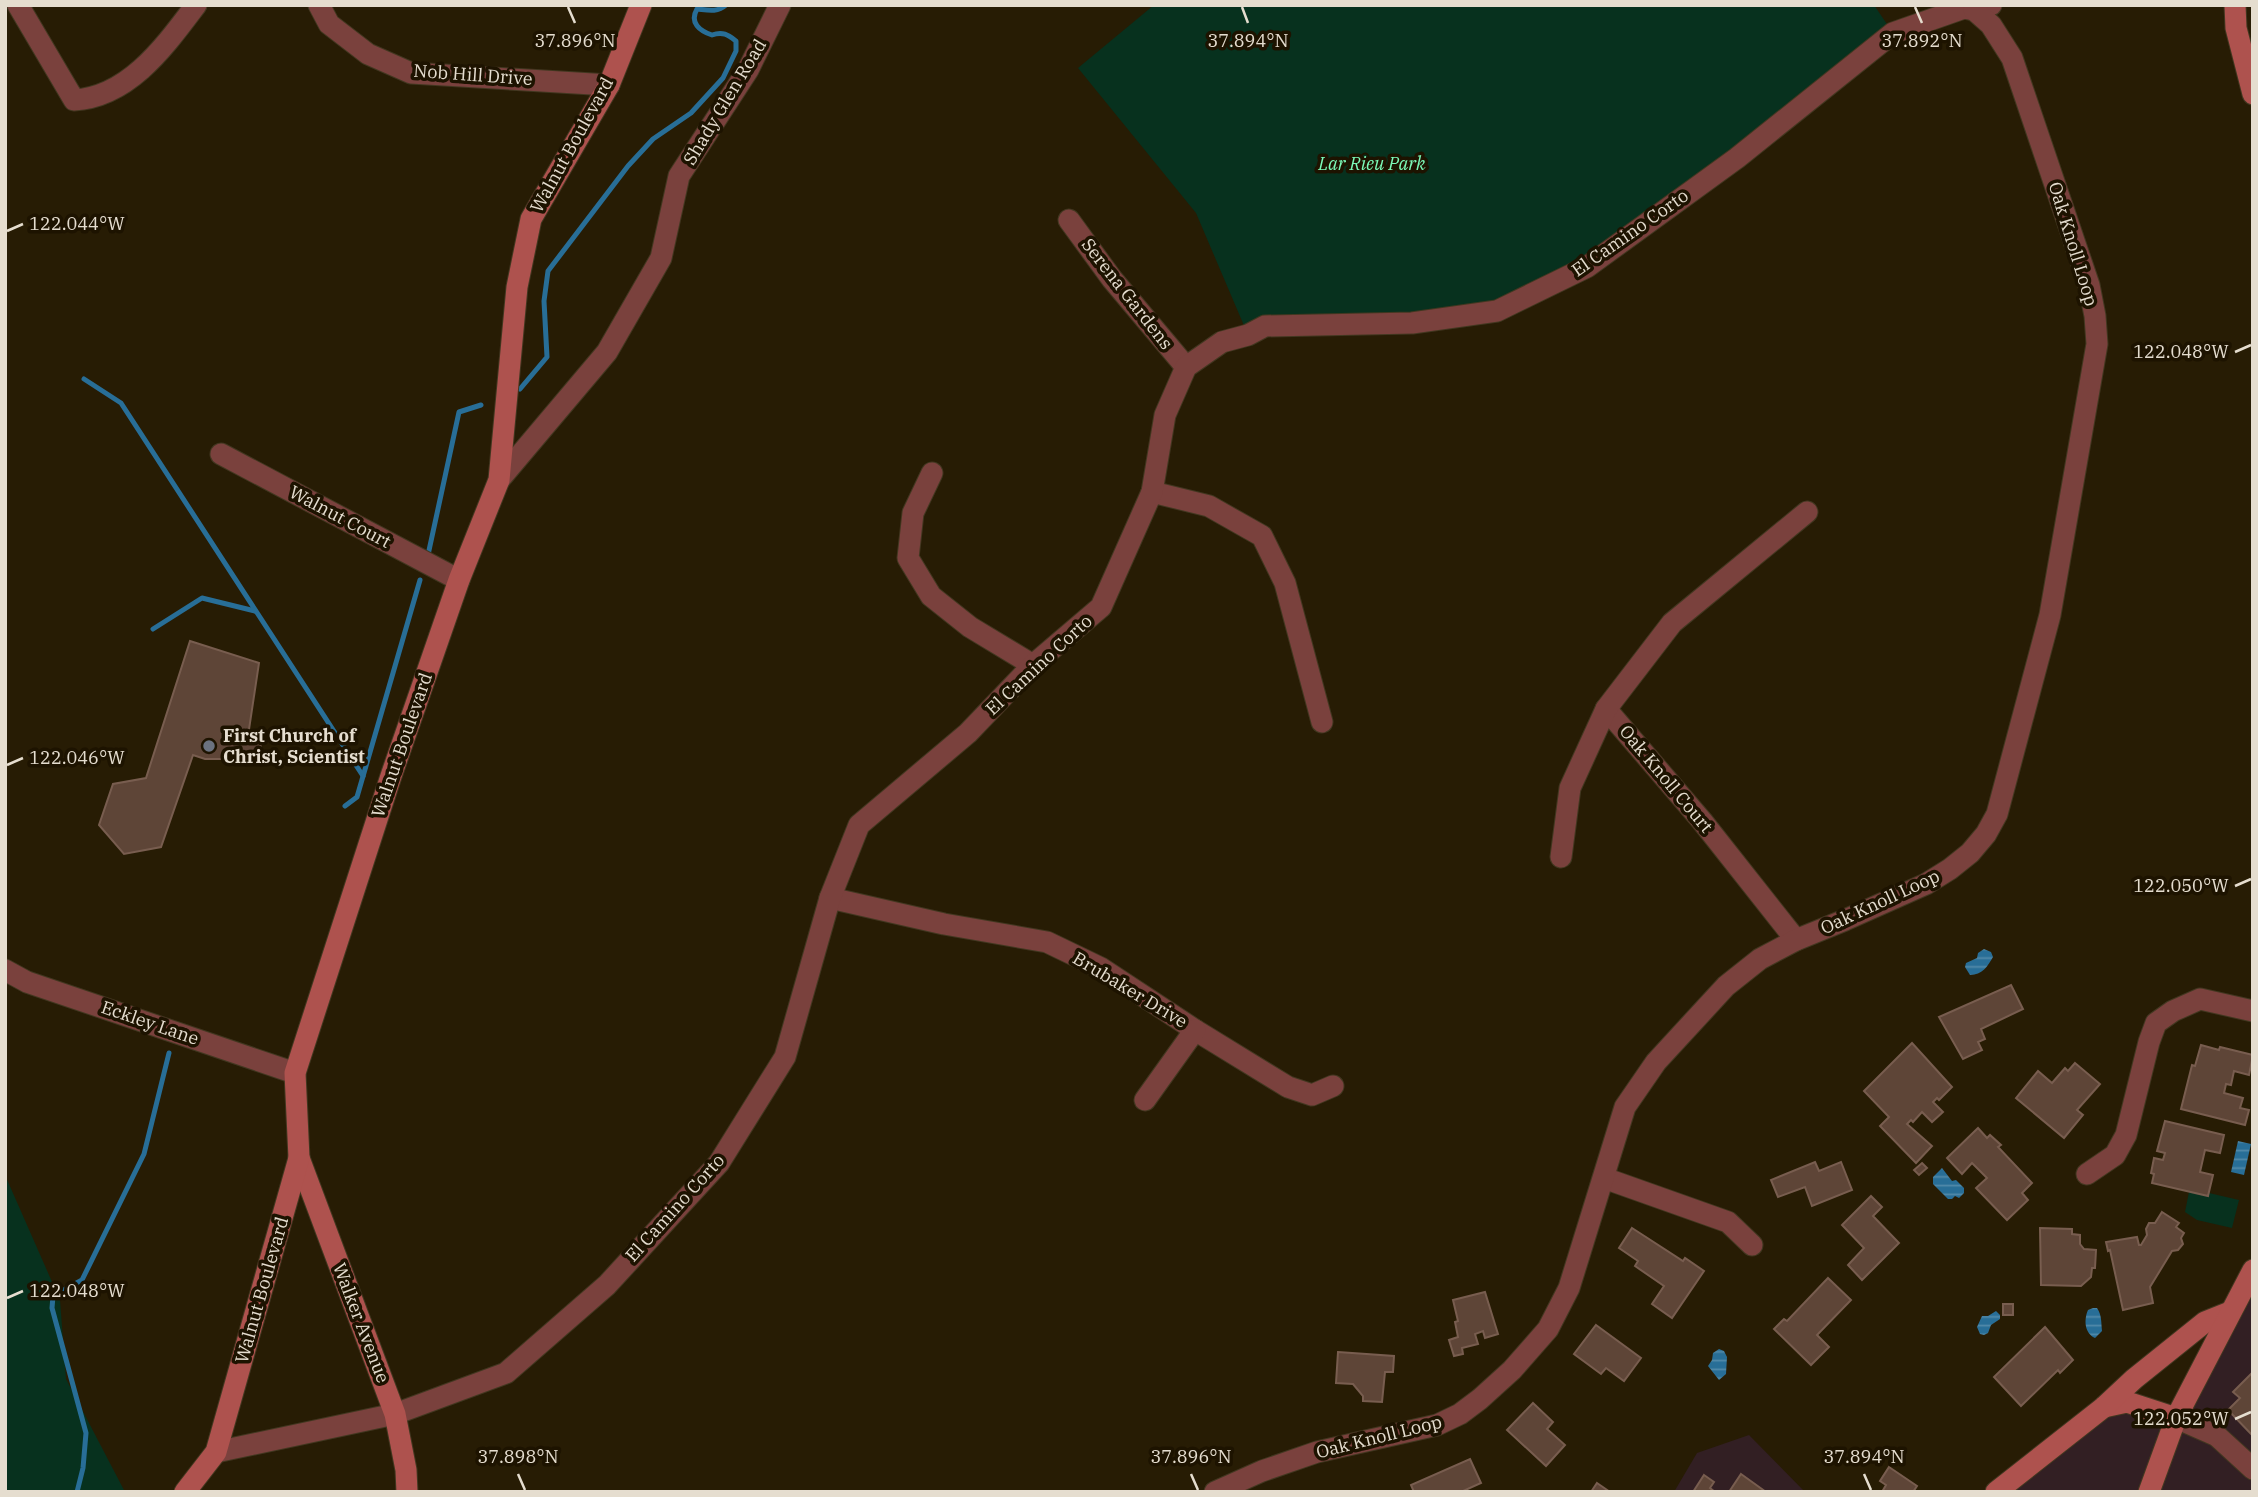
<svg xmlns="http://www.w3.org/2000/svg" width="2258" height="1497" font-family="'IBM Plex Serif',serif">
<defs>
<pattern id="water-rules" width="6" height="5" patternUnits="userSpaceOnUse" patternTransform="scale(1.75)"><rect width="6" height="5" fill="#286e97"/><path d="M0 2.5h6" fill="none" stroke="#5189a9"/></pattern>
</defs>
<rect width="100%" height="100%" fill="#271c04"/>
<g fill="#321f23">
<path d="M2253 1270V1492H1996L2104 1407 2176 1418Z"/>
<path d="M1749 1435 1805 1492H1674L1697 1453Z"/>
</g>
<g fill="#07311e">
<path d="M1154 5H1874L1893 33 1587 267 1497 311 1248 335 1196 213 1078 68Z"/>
<path d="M5 1175 60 1300 66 1379 125 1492H5Z"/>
<path d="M2189 1192 2208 1196 2209 1193 2239 1200 2232 1228 2197 1220 2185 1212Z"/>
</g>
<g fill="url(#water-rules)">
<path d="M1984 949 1991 952 1993 957C1988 966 1982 975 1970 975L1965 967 1966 963 1977 958 1978 953Z"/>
<path d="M2238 1141 2251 1144 2244 1175 2231 1172Z"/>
<path d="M1942 1168 1952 1181 1956 1180 1964 1188V1193L1959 1198 1955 1196 1952 1199H1948L1933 1184V1177Z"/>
<path d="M2093 1308H2097C2102 1315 2101 1323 2102 1331L2095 1338C2084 1333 2084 1319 2088 1310Z"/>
<path d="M1996 1311 2000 1315V1319L1991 1325 1988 1333 1984 1335 1980 1334 1977 1327 1982 1316H1988Z"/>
<path d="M1719 1349 1724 1351 1727 1357 1726 1374 1719 1380 1708 1366 1712 1360 1713 1353Z"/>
</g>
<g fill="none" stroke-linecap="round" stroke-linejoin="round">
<g stroke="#286e97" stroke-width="5">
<path d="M84 379 121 403 363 776"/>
<path d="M520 389 547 357 544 301 548 271 628 166 653 139 691 113 723 78 736 51V41C728 35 723 31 712 35 700 31 689 23 697 9 707 10 717 13 726 5"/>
<path d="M428 555 459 412 481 405"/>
<path d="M153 629 202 598 255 611"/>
<path d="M345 806 357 797 420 580"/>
<path d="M77 1492 83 1468 86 1433 52 1308 53 1296 82 1280 144 1154 169 1053"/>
</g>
</g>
<g fill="#5e4537" stroke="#785d4f" stroke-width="2">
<path d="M190 641 259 663 248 736H262L259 759H205L193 755 161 847 124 854 99 825 113 784 146 778Z"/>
<path d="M2011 985 2023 1009 1981 1029 1985 1039 1978 1042 1982 1050 1963 1059 1939 1017Z"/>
<path d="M1912 1043 1952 1087 1939 1100 1937 1098 1933 1102 1943 1112 1932 1122 1922 1112 1913 1122 1911 1120 1907 1124 1932 1146 1916 1163 1880 1126 1889 1117 1864 1091Z"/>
<path d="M2201 1045 2219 1050 2220 1047 2253 1055 2249 1075 2234 1071 2231 1085 2226 1084 2224 1093 2243 1098 2240 1108 2249 1110 2245 1125 2181 1109 2192 1065 2195 1066Z"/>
<path d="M2075 1063 2100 1084 2077 1110 2083 1115 2064 1138 2016 1098 2038 1071 2052 1083 2065 1068 2068 1071Z"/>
<path d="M2165 1121 2224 1135 2220 1153 2205 1150 2200 1172 2213 1175 2208 1196 2152 1183 2154 1174 2151 1173 2154 1158 2163 1160 2165 1153 2157 1151Z"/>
<path d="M1978 1128 1987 1138 1990 1135 2001 1145 1998 1147 2032 1183 2022 1193 2028 1200 2007 1220 1976 1188 1987 1178 1972 1163 1962 1174 1947 1158Z"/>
<path d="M1815 1162 1819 1171 1841 1162 1852 1190 1812 1206 1805 1187 1778 1197 1771 1180Z"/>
<path d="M1922 1163 1927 1168 1919 1175 1914 1170Z"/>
<path d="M1871 1196 1882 1207 1873 1216 1899 1243 1862 1280 1848 1265 1864 1248 1842 1225Z"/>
<path d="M2162 1212 2179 1223 2176 1227 2184 1233 2181 1238 2183 1244 2178 1250 2172 1251 2150 1287 2153 1303 2123 1310 2110 1250 2108 1251 2106 1242 2137 1237 2139 1245H2141L2147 1235 2146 1229 2149 1223H2155Z"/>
<path d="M1632 1228 1683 1261 1685 1258 1704 1271 1672 1318 1652 1304 1664 1286 1635 1266 1638 1261 1619 1248Z"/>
<path d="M2040 1228 2072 1229V1234L2080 1235V1244L2084 1249 2096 1250 2095 1268H2092L2091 1277 2081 1286 2041 1285Z"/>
<path d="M1828 1278 1851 1300 1817 1335 1829 1347 1811 1365 1774 1329 1784 1319 1787 1321Z"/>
<path d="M1485 1292 1498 1334 1485 1338 1483 1331 1475 1334 1478 1344 1462 1348 1463 1354 1454 1356 1449 1340 1458 1337 1455 1322 1458 1321 1453 1300Z"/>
<rect x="2003" y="1304" width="10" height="11"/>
<path d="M1596 1325 1641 1358 1624 1381 1606 1368 1601 1374 1574 1354Z"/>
<path d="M2045 1327 2073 1360 2060 1373 2058 1370 2021 1406 1994 1377Z"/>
<path d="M1338 1352 1394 1356 1393 1372H1385L1382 1402 1363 1401V1396L1353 1384 1336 1383Z"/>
<path d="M2253 1372V1436L2228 1410 2240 1398 2233 1392Z"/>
<path d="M1533 1403 1553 1422 1547 1429 1565 1445 1546 1466 1507 1430Z"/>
<path d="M1470 1459 1481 1483 1461 1492H1414L1411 1485Z"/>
<path d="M1889 1467 1917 1486 1913 1492H1882L1886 1485 1880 1481Z"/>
<path d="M1741 1474 1766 1492H1729Z"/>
<path d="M1704 1475 1714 1482 1710 1488 1715 1492H1693Z"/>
<path d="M1597 1483 1610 1492H1591Z"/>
</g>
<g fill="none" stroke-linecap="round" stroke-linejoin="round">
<g stroke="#423720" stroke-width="23">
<g id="street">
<path d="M18 5 74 100C129 97 165 46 196 5"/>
<path d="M319 5 329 24 368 54 411 73 609 85"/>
<path d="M1069 220 1112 279 1186 367"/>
<path d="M221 454 459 580"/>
<path d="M932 473 913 513 908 558 931 596 970 627 1033 665"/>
<path d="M499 480 607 352 661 258 679 176 748 70 780 5"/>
<path d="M1152 492 1209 506 1262 536 1285 583 1322 722"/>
<path d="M1606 709 1702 821 1796 940"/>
<path d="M1561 857 1570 788 1606 709 1672 623 1807 512"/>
<path d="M830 898 944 924 1047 942 1101 968 1195 1030 1288 1087 1312 1095 1333 1086"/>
<path d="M5 970 27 982 295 1073"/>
<path d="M1145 1100 1195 1030"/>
<path d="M2087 1174 2115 1155 2126 1135 2149 1042 2156 1023 2173 1011 2200 999 2253 1011"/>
<path d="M1604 1178 1728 1222 1752 1245"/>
<path d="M2176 1418 2217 1436 2253 1469"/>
<path d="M216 1452 395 1414 506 1373 607 1285 719 1163 785 1057 830 898 859 825 968 733 1033 665 1101 607 1152 492 1165 415 1186 367 1222 342 1248 335 1265 326 1412 323 1497 311 1587 267 1737 158 1893 33 1964 8 1974 10 1991 5"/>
<path d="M1215 1492 1262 1471 1317 1452 1437 1425 1460 1414 1480 1399 1512 1370 1548 1329 1569 1288 1625 1107 1656 1062 1726 986 1760 959 1796 940 1845 920 1926 884 1950 869 1970 853 1986 834 1997 814 2050 615 2097 344 2095 316 2089 285 2012 58 1991 25 1974 10"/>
</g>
</g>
<g stroke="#423720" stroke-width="23">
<g id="secondary">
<path d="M2235 5 2236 28 2253 94"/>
<path d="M299 1158 395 1414 406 1470 407 1492"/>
<path d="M2104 1407 2127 1402 2176 1418"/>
<path d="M185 1492 216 1452 299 1158 295 1073 391 776 459 580 499 480 517 287 531 219 609 85 641 5"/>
<path d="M1996 1492 2104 1407 2134 1379 2205 1322 2230 1312"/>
<path d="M2149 1492 2176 1418 2253 1270"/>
</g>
</g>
<use href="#street" stroke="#7a413d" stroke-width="21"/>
<use href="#secondary" stroke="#ae524e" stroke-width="21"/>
</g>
<path fill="none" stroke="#e5ddcf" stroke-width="2.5" d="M568 7 575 23M1242 7 1248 23M1915 7 1922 23M7 231 23 224M2235 352 2251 345M7 765 23 758M2235 886 2251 879M7 1298 23 1291M2235 1419 2251 1412M518 1474 525 1490M1191 1474 1198 1490M1864 1474 1871 1490"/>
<circle fill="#6b7280" stroke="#1d1300" stroke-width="2.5" cx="209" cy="746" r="7"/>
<g text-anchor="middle" stroke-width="7" stroke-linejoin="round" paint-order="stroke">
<g font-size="18" fill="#e5ddcf" stroke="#1d1300">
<text transform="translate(473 75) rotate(4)" y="6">Nob Hill Drive</text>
<text transform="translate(725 102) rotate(-59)" y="6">Shady Glen Road</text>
<text transform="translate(572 145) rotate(-61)" y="6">Walnut Boulevard</text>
<text transform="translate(1630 233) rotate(-35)" y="6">El Camino Corto</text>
<text transform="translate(2073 244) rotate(73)" y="6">Oak Knoll Loop</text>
<text transform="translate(1127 294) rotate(52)" y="6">Serena Gardens</text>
<text transform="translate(340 517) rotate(28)" y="6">Walnut Court</text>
<text transform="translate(1039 665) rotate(-43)" y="6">El Camino Corto</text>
<text transform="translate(402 745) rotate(-71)" y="6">Walnut Boulevard</text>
<text transform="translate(1666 779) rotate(50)" y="6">Oak Knoll Court</text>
<text transform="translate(1880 902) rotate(-25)" y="6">Oak Knoll Loop</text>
<text transform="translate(1130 990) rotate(31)" y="6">Brubaker Drive</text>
<text transform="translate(150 1023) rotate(19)" y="6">Eckley Lane</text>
<text transform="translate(675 1208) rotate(-48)" y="6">El Camino Corto</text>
<text transform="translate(262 1290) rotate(-74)" y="6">Walnut Boulevard</text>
<text transform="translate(361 1323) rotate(69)" y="6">Walker Avenue</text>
<text transform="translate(1379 1437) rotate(-14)" y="6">Oak Knoll Loop</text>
</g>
<g font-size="18" font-style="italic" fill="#7cfab8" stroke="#1d1300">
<text x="1372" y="170">Lar Rieu Park</text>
</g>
<g font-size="18" font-weight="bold" fill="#e5ddcf" stroke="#1d1300" text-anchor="start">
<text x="223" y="742">First Church of<tspan x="223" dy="21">Christ, Scientist</tspan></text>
</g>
</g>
<g font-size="18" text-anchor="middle" fill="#e5ddcf" stroke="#1d1300" stroke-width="7" stroke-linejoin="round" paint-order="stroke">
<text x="575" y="47">37.896°N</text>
<text x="1248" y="47">37.894°N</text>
<text x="1922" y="47">37.892°N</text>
<text x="77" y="230">122.044°W</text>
<text x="2181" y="358">122.048°W</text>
<text x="77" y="764">122.046°W</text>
<text x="2181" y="892">122.050°W</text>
<text x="77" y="1297">122.048°W</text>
<text x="2181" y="1425">122.052°W</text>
<text x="518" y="1463">37.898°N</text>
<text x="1191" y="1463">37.896°N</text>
<text x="1864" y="1463">37.894°N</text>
</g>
<rect width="2258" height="1497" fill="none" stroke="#e5ddcf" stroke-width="14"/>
</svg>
